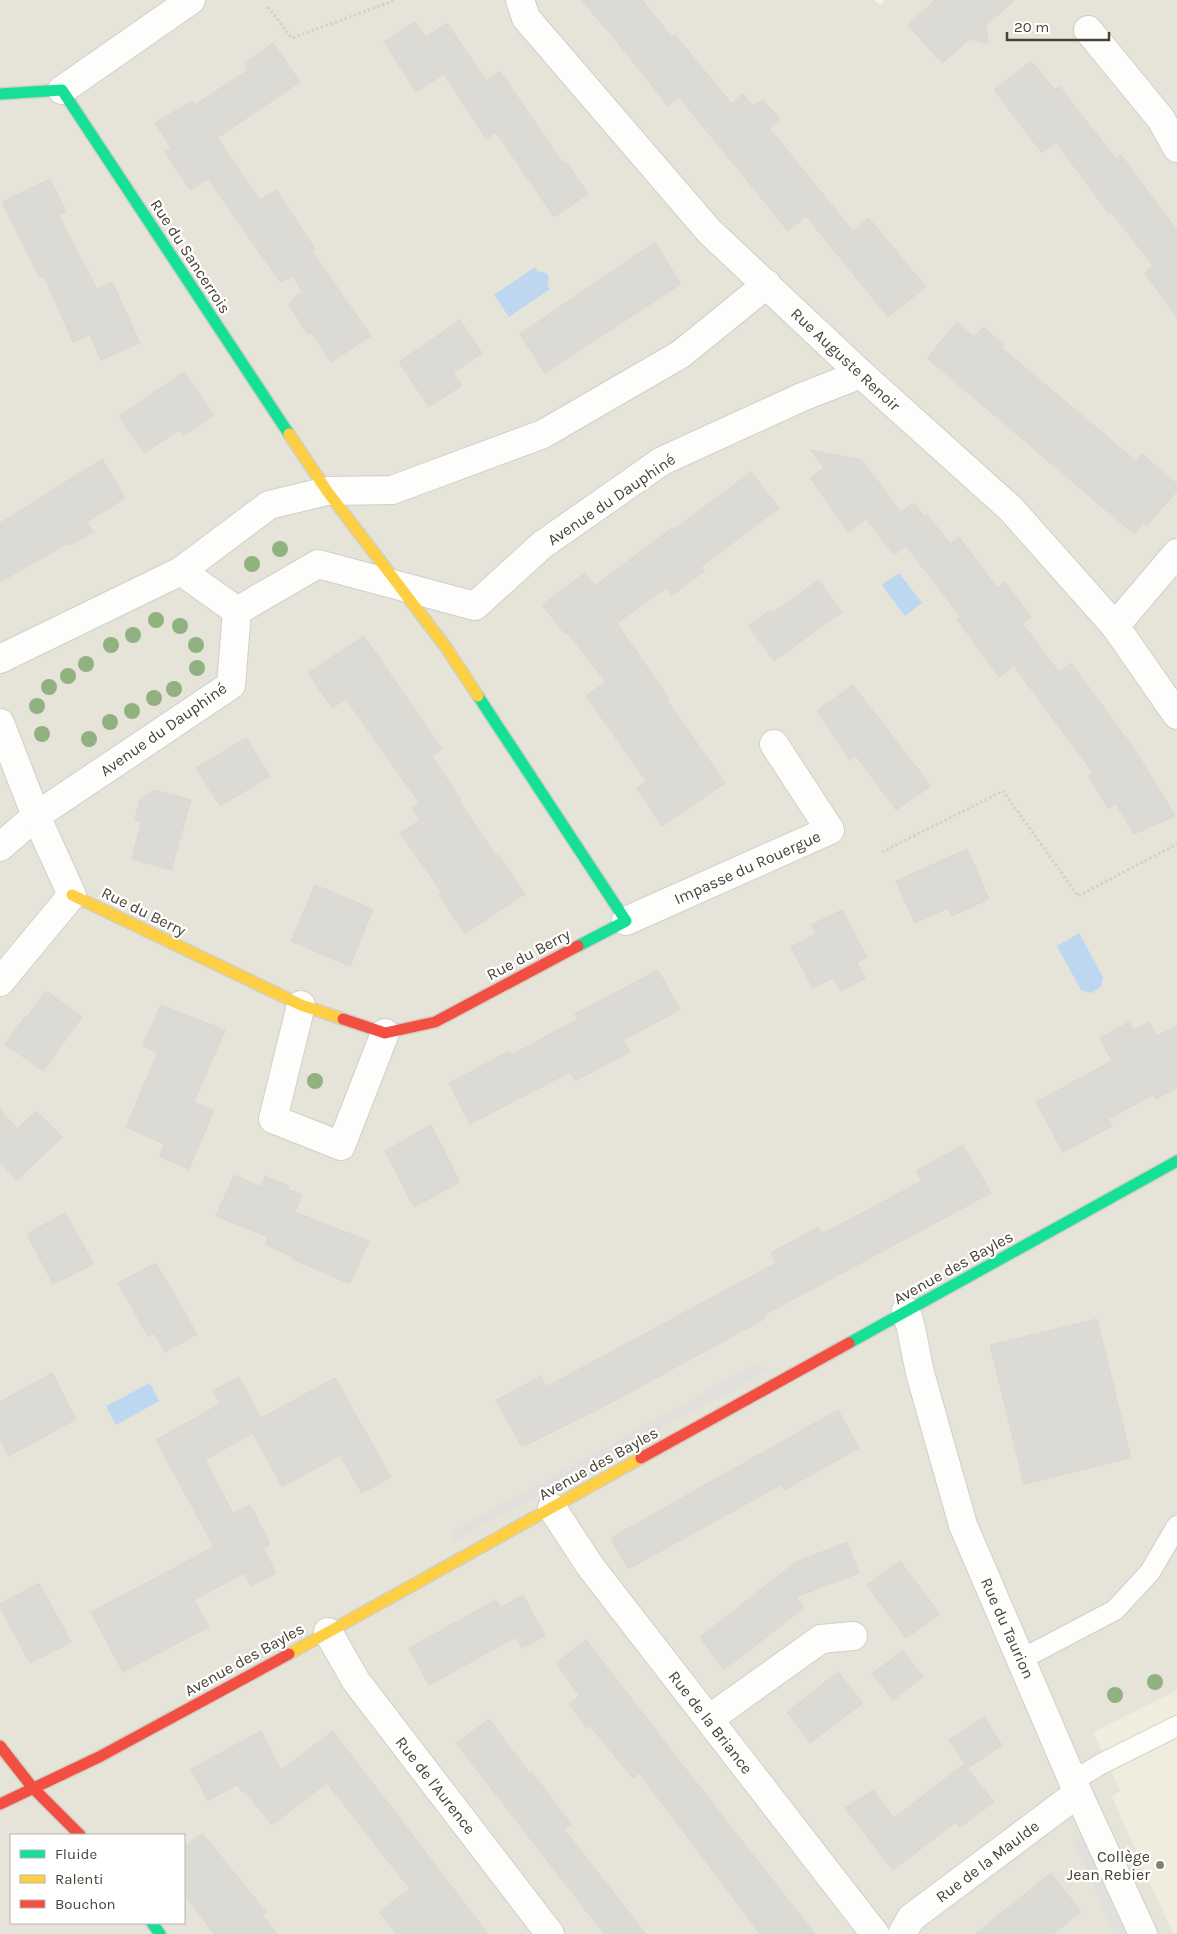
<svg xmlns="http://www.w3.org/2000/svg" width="1177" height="1934" font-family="Karla,sans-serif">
<rect width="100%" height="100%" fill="#f2f1ec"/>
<path fill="#e6e3d9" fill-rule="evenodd" d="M0 0H874L880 5 885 0H1177V1934H0ZM11 1835H184V1923H11Z"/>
<path fill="#f0edde" d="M1177 1690V1934H1173L1112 1797 1120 1791 1093 1732Z"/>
<g fill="#e1e0dc">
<path d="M755 1364 770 1370 452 1542 455 1530Z"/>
<path d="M1082 1837 1126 1934H1114L1073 1840Z"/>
</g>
<g fill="#bdd7f0">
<path d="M535 267 538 272C548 270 551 278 547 286L550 289 509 317 494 295Z"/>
<path d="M899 573 922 603 905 616 882 585Z"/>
<path d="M1079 933 1103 977 1101 987 1091 993 1081 990 1057 946Z"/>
<path d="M150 1383 159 1401 116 1425 106 1406Z"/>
</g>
<g fill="#dcdad4" stroke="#dad8d2">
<path d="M581 0H642L672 37 675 35 732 104 743 94 753 106 763 100 780 119 769 128 853 231 869 218 926 287 888 317 806 216 788 231 679 97 668 106 614 38Z"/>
<path d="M935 0H1015L986 25 988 44 970 39 942 63 908 25Z"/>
<path d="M415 22 426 37 447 23 486 81 500 71 542 133 564 164 566 162 588 194 554 217 496 132 486 139 444 74 416 92 384 42Z"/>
<path d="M273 43 300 82 217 138 260 200 276 190 315 249 312 251 371 336 331 362 311 332 308 335 289 304 293 301 292 299 302 292 293 276 280 282 208 179 190 190 165 152 171 148 155 123 192 101 195 105 248 70 244 63Z"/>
<path d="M1031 61 1055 90 1059 86 1116 159 1121 155 1177 230V318L1145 273 1153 266 1111 212 1109 214 1056 142 1042 153 994 90Z"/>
<path d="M50 179 66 212 58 215 97 289 112 282 140 343 101 360 90 335 73 342 44 276 40 278 2 202Z"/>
<path d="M655 242 681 284 545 373 520 334Z"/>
<path d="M460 320 482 353 453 373 462 385 429 407 399 362Z"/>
<path d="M957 322 974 337 983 327 1004 345 1002 348 1136 461 1142 454 1177 484V491L1147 525 1144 523 1134 534 927 358Z"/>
<path d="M184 372 214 415 183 436 179 430 144 453 119 416Z"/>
<path d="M810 450 862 460 901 512 914 503 924 516 927 514 950 544 959 537 997 588 1005 582 1031 617 1022 623 1059 672 1071 663 1135 750 1175 816 1134 834 1116 804 1108 809 1089 776 1093 773 1014 666 999 677 957 619 960 616 906 546 894 555 866 519 848 532 810 478 824 468Z"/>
<path d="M102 459 125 498 87 522 93 532 70 545 69 543 0 582V523Z"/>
<path d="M751 472 779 508 701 567 705 571 672 595 667 587 617 623 669 699 667 700 725 783 662 826 637 788 647 782 586 696 606 682 567 632 565 634 542 605 585 573 595 586 672 528 673 530Z"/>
<path d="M818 580 842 612 774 661 748 626 770 610 773 613Z"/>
<path d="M364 636 442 749 432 756 461 800 459 801 496 856 499 855 525 894 465 934 439 895 442 893 400 833 420 820 412 808 419 803 346 699 332 708 308 673Z"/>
<path d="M853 685 931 786 896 810 856 756 850 760 817 711Z"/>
<path d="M246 738 270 776 220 806 196 768Z"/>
<path d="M154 790 191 800 171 870 132 859 141 822 135 820 140 799Z"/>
<path d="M967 849 989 899 952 916 948 908 915 923 896 881Z"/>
<path d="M315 885 373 909 350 966 291 941Z"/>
<path d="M842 910 867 957 857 962 865 978 841 991 833 978 813 988 791 947 816 934 811 925Z"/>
<path d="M658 970 680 1010 623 1040 630 1052 575 1081 570 1072 470 1124 449 1083 510 1051 512 1055 578 1019 575 1014Z"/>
<path d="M46 991 82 1017 43 1071 5 1044 25 1016 27 1017Z"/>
<path d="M161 1005 225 1030 194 1102 214 1110 189 1169 160 1157 164 1144 126 1127 158 1052 143 1046Z"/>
<path d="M1129 1022 1133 1030 1149 1022 1157 1036 1177 1026V1088L1156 1099 1153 1095 1108 1119 1112 1126 1063 1152 1036 1102 1112 1061 1100 1038Z"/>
<path d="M0 1109 17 1129 36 1111 62 1137 17 1180 0 1163Z"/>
<path d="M431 1125 460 1182 414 1207 385 1151Z"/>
<path d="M963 1145 991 1193 764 1315 766 1318 605 1406 522 1447 496 1400 541 1376 546 1387 776 1263 771 1253 818 1227 822 1234 922 1181 916 1171Z"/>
<path d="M234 1175 261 1187 265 1176 289 1186 288 1189 302 1195 295 1212 369 1241 350 1284 292 1259 293 1257 265 1244 268 1237 216 1216Z"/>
<path d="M65 1213 94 1264 53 1284 27 1234Z"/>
<path d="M156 1263 197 1334 165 1352 154 1333 148 1336 118 1283Z"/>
<path d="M1097 1319 1131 1458 1024 1484 990 1345Z"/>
<path d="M52 1373 76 1419 9 1456 0 1440V1402Z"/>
<path d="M239 1377 261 1418 335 1378 391 1477 362 1493 340 1455 282 1487 253 1433 205 1460 233 1513 250 1505 270 1544 263 1548 276 1573 251 1586 244 1573 194 1600 209 1627 123 1672 91 1612 214 1547 156 1440 220 1404 213 1391Z"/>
<path d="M838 1410 859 1448 784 1490 781 1485 628 1569 611 1538Z"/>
<path d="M847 1542 859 1573 796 1597 804 1608 724 1670 700 1637 796 1562Z"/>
<path d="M900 1561 940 1614 906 1638 867 1585Z"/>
<path d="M39 1583 71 1642 30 1663 0 1607V1604Z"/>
<path d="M523 1595 545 1636 522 1648 516 1637 429 1685 409 1648 496 1600 500 1608Z"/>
<path d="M586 1640 685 1768 815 1934H760L639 1773 633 1778 590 1726 587 1728 569 1704 580 1696 556 1663Z"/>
<path d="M903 1651 923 1677 893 1700 872 1673Z"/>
<path d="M838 1672 863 1703 810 1743 787 1712Z"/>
<path d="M984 1717 1002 1745 968 1768 949 1740Z"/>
<path d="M489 1719 530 1774 532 1772 571 1824 564 1829 646 1934H604L456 1743Z"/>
<path d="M261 1731 281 1770 333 1731 488 1934H396L379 1912 410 1889 327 1783 272 1825 251 1799 236 1785 208 1801 191 1769Z"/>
<path d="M964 1764 994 1802 960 1827 956 1822 893 1870 845 1808 873 1790 894 1818Z"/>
<path d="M202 1833 266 1912 263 1915 277 1934H214L184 1894V1847Z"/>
<path d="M1051 1873 1081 1912 1053 1934H975Z"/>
</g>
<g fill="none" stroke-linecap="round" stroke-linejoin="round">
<g stroke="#d0cfca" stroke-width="22">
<g id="lane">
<path d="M1022 1659 1115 1610 1150 1572 1177 1526"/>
<path d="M1073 1781 1101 1764 1177 1726"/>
</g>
</g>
<g stroke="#d0cfca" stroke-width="30">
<g id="street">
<path d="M520 0 526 18 709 231 861 374 1011 509 1115 626 1177 715"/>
<path d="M1088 30 1161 119 1177 148"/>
<path d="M62 90 191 0"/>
<path d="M181 571 237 611"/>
<path d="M1115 626 1177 553"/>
<path d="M0 659 181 571 269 505 327 491 392 490 543 434 681 354 767 284"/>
<path d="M0 723 36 816 0 847"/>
<path d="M626 921 830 830 774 744"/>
<path d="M0 982 72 895 36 816 231 685 237 611 318 564 475 606 542 545 662 461 802 397 861 374"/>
<path d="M301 1005 273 1119 341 1146 385 1033"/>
<path d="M906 1311 911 1328 920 1373 963 1525 1078 1793 1143 1934"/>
<path d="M552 1508 590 1566 875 1934"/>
<path d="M328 1632 356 1681 550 1934"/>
<path d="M709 1719 821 1639 853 1636"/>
<path d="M902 1934 911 1918 1078 1793"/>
</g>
</g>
<g stroke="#d2cfc3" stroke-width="14">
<g id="fast">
<path d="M0 94 62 90 289 434"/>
<path d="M478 696 626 921 578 946"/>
<path d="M849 1343 1177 1161"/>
<path d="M152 1923 160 1934"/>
</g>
</g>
<g stroke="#d2cfc3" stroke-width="14">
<g id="slow">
<path d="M289 434 327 491 445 646 478 696"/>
<path d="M72 895 301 1005 343 1019"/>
<path d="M289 1654 641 1458"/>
</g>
</g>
<g stroke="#d2cfc3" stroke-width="14">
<g id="jam">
<path d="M343 1019 385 1033 435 1022 578 946"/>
<path d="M641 1458 849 1343"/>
<path d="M0 1746 32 1787 80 1835"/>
<path d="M0 1804 99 1757 289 1654"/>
</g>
</g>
<g stroke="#d2d1cb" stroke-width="3" stroke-dasharray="2.5 2.5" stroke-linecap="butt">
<path d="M268 7 292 38 396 0"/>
<path d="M882 852 1003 791 1078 896 1177 844"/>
</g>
<use href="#lane" stroke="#fdfdfc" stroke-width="20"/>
<use href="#street" stroke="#fdfdfc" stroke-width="28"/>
<use href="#fast" stroke="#16e098" stroke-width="11"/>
<use href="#slow" stroke="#ffcf43" stroke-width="11"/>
<use href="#jam" stroke="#f24e42" stroke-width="11"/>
</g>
<g fill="#91b181">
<circle cx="280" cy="549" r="8"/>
<circle cx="252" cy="564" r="8"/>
<circle cx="156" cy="620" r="8"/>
<circle cx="180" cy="626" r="8"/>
<circle cx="133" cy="635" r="8"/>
<circle cx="111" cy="645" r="8"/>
<circle cx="196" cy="645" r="8"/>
<circle cx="86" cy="664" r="8"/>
<circle cx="197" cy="668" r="8"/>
<circle cx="68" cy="676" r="8"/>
<circle cx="49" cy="687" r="8"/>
<circle cx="174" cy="689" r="8"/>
<circle cx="154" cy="698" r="8"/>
<circle cx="37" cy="706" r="8"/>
<circle cx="132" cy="711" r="8"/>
<circle cx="110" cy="722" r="8"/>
<circle cx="42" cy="734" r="8"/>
<circle cx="89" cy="739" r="8"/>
<circle cx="315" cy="1081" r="8"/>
<circle cx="1155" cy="1682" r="8"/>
<circle cx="1115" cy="1695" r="8"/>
</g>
<circle fill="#848076" stroke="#fff" stroke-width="2" cx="1160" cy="1865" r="5"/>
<g text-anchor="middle" stroke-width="4.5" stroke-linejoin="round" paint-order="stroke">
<g font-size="16" fill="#494337" stroke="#fff">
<text transform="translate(191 256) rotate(57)" y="6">Rue du Sancerrois</text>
<text transform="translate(846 359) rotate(43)" y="6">Rue Auguste Renoir</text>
<text transform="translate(611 499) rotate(-34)" y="6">Avenue du Dauphiné</text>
<text transform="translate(163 729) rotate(-35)" y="6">Avenue du Dauphiné</text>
<text transform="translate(747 867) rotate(-24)" y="6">Impasse du Rouergue</text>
<text transform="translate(144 911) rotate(26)" y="6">Rue du Berry</text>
<text transform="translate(528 954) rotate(-28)" y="6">Rue du Berry</text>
<text transform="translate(953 1267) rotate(-29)" y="6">Avenue des Bayles</text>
<text transform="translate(598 1463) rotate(-29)" y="6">Avenue des Bayles</text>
<text transform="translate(1008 1628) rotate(66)" y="6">Rue du Taurion</text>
<text transform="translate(244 1659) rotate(-29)" y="6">Avenue des Bayles</text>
<text transform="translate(711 1722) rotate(52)" y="6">Rue de la Briance</text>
<text transform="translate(436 1785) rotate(52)" y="6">Rue de l'Aurence</text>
<text transform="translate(987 1861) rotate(-37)" y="6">Rue de la Maulde</text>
</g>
<g font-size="16" fill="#494337" stroke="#fff" text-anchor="end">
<text x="1150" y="1862">Collège<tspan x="1150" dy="18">Jean Rebier</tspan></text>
</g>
</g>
<rect x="10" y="1834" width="175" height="90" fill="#ffffff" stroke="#b6b4af"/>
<rect x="20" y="1850" width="25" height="8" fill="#16e098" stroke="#b6b4af"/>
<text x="55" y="1859" font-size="15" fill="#494337">Fluide</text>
<rect x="20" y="1875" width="25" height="8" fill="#ffcf43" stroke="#b6b4af"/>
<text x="55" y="1884" font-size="15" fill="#494337">Ralenti</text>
<rect x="20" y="1900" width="25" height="8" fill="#f24e42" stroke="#b6b4af"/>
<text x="55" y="1909" font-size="15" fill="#494337">Bouchon</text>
<path d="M1007 32v8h102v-8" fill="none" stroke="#494337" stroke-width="2.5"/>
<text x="1014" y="32" font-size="15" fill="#494337" stroke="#ffffff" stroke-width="4" paint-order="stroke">20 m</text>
</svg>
